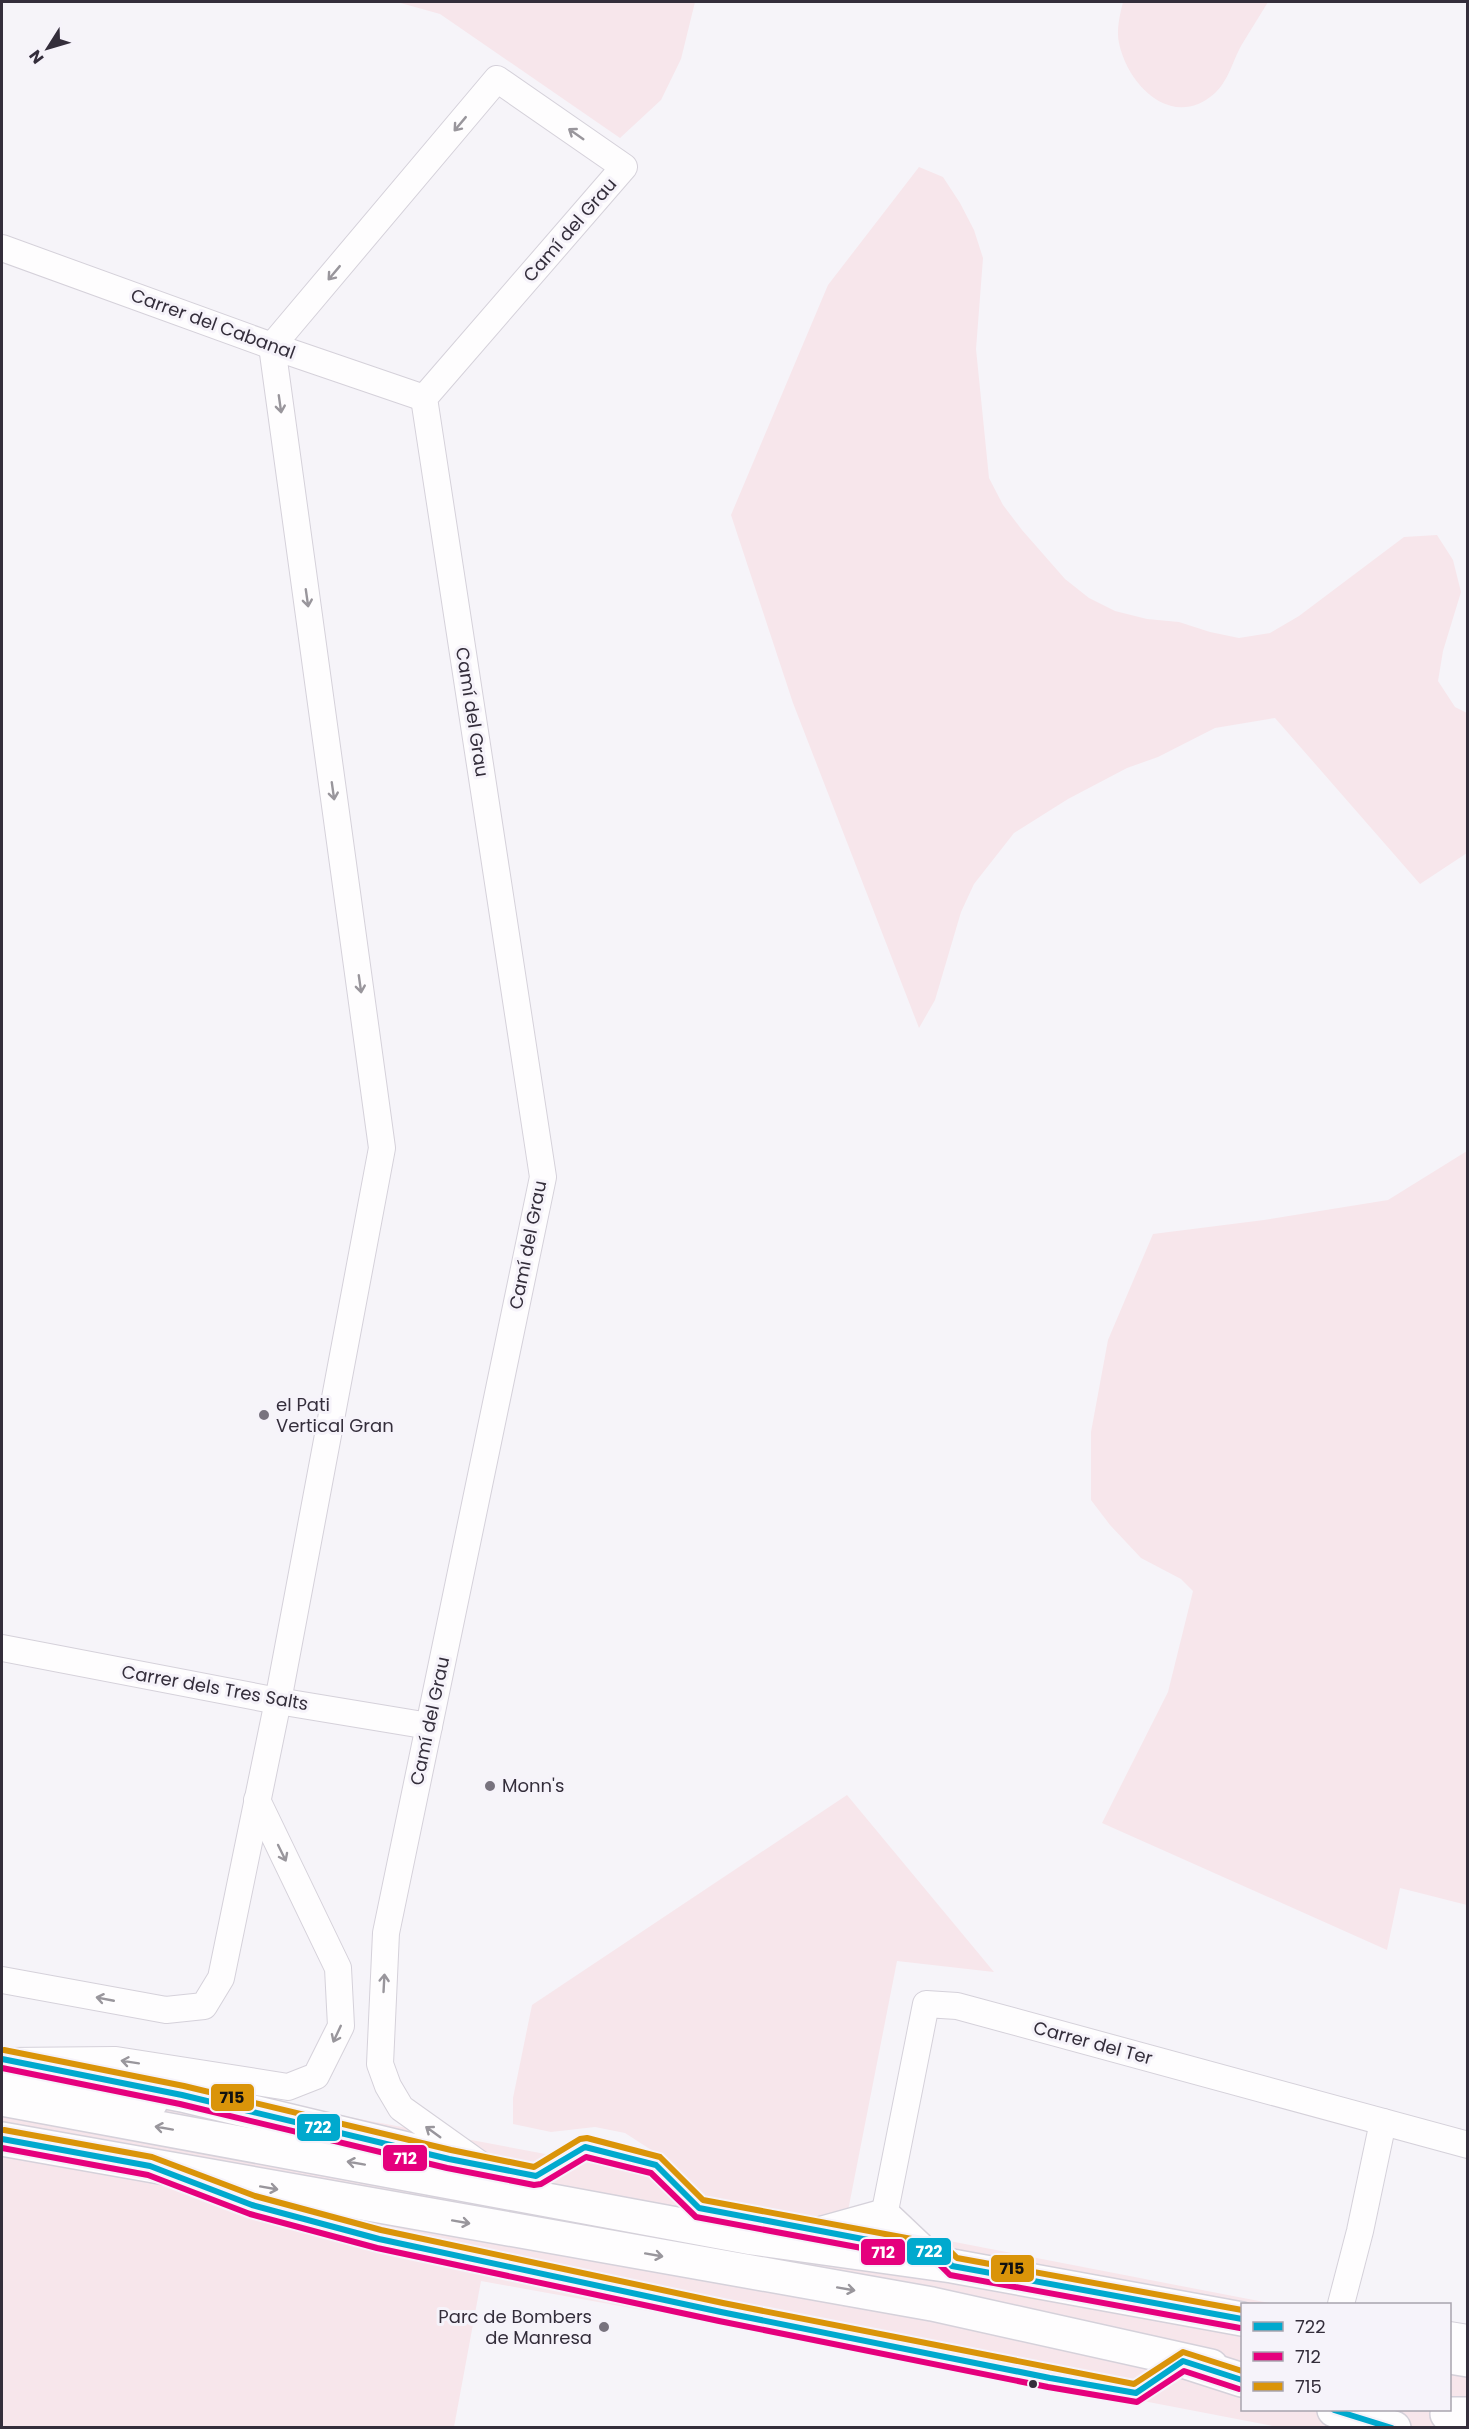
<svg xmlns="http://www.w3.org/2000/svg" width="1469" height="2429" font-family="Poppins,sans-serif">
<rect width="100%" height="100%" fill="#f6f4f9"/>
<g fill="#f7e6eb">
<path d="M397 2H695L681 59 661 100 620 138 440 14Z"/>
<path d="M1123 2H1268C1260 15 1252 28 1244 41 1233 58 1230 79 1215 93 1173 131 1128 86 1119 43 1116 30 1120 14 1123 2Z"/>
<path d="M919 167 943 177 960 203 974 230 983 258 976 349 989 478 1003 505 1022 530 1065 579 1089 598 1115 611 1147 619 1179 622 1210 632 1239 638 1270 633 1299 616 1404 537 1437 535 1453 560 1461 592 1443 651 1438 681 1455 707 1467 713V853L1420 884 1275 718 1215 728 1158 757 1127 768 1068 799 1014 833 974 884 961 912 935 1000 919 1028 793 703 731 515 828 285Z"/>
<path d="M1467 1151V1905L1400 1888 1387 1950 1102 1823 1168 1692 1193 1591 1181 1579 1141 1558 1110 1525 1091 1500V1432L1108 1340 1153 1234 1264 1220 1388 1200Z"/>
<path d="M847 1795 994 1972 897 1961 846 2221 1274 2304H1242V2410H1450V2339L1467 2342V2427H1278L1039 2381 481 2281 454 2427H2V2052L679 2179 659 2155 625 2133 595 2127 551 2132 513 2124V2098L532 2005Z"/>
</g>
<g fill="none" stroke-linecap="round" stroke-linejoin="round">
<g stroke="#d5d1da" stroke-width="28">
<g id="street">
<path d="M2 248 272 346 424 398"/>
<path d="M2 1648 278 1701 429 1726"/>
<path d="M2 1980 166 2010 204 2006 221 1978 278 1701 382 1148 272 346 497 79 624 167 424 398 543 1177 386 1933 380 2064 388 2086 401 2108 481 2165"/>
<path d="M7 2061 116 2060 288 2087 316 2076 341 2026 338 1968 257 1800"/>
<path d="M884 2216 926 2004 957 2006 1468 2145"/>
<path d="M1341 2304 1360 2231 1383 2122"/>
<path d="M1450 2335 1468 2338"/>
</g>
</g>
<g stroke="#d5d1da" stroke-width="36">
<path id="secondary" d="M120 2083 182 2095 449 2159"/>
</g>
<g stroke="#d5d1da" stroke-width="36">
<g id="primary">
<path d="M2 2075 151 2102"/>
<path d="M2 2099 752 2238 952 2266 1242 2319"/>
<path d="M2 2139 932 2304 1211 2366"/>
<path d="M823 2233 884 2216 921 2251"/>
<path d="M1450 2357 1468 2360"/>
</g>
</g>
<g stroke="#d5d1da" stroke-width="36">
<g id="highway">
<path d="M1183 2361 1242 2380"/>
<path d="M1334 2410 1394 2428"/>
<path d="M1447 2414H1468"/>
</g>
</g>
<use href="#street" stroke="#fefdfe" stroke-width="26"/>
<use href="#secondary" stroke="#fefdfe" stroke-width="33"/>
<use href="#primary" stroke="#fefdfe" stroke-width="33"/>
<use href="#highway" stroke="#fefdfe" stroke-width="33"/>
<g stroke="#f6f3fa" stroke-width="10">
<g id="bus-1">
<path d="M2 2059 182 2095 449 2159 536 2176 585 2147 656 2165 699 2208 942 2254 952 2266 1242 2319"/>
<path d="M2 2139 150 2166 252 2205 379 2239 721 2312 1050 2378 1136 2393 1183 2361 1242 2380"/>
<path d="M1334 2410 1392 2428"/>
</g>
</g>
<g stroke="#f6f3fa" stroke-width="10">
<g id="bus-2">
<path d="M2 2068 180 2104 447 2168 534 2185 541 2184 586 2157 651 2173 696 2217 937 2262 950 2275 1240 2328"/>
<path d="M2 2148 148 2175 250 2214 377 2248 719 2321 1048 2387 1137 2402 1184 2371 1239 2389"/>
</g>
</g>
<g stroke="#f6f3fa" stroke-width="10">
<g id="bus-3">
<path d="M4 2050 184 2086 451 2150 534 2167 580 2139 587 2138 660 2157 703 2200 944 2245 957 2258 1242 2310"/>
<path d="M4 2130 152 2157 255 2196 381 2230 723 2303 1134 2384 1183 2352 1242 2371"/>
</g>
</g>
<use href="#bus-1" stroke="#00a9ce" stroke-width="6"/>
<use href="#bus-2" stroke="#e5007d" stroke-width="6"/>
<use href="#bus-3" stroke="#da9409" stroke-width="6"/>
</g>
<defs><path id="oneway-shaft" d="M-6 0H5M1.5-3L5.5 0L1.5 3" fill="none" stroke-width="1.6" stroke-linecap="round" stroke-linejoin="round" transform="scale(1.5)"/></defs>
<g stroke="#99969c">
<use href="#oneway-shaft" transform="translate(460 124) rotate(130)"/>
<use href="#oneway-shaft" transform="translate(576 134) rotate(-145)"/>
<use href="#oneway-shaft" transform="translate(334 273) rotate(130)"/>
<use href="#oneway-shaft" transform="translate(280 404) rotate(82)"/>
<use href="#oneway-shaft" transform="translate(307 598) rotate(82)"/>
<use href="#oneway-shaft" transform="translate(333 791) rotate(82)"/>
<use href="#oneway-shaft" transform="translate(360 984) rotate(82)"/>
<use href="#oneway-shaft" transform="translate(282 1853) rotate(64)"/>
<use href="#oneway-shaft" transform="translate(384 1983) rotate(-87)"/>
<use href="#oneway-shaft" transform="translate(105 1999) rotate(-169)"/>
<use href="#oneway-shaft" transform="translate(337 2034) rotate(115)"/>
<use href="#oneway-shaft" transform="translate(130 2062) rotate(-171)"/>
<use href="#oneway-shaft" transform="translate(164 2128) rotate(-170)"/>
<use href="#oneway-shaft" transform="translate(433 2132) rotate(-144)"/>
<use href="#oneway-shaft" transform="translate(356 2163) rotate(-170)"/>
<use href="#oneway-shaft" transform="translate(269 2188) rotate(10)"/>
<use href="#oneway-shaft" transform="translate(461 2222) rotate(10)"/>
<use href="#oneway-shaft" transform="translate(654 2255) rotate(10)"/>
<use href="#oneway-shaft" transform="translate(846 2289) rotate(10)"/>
</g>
<g fill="#78737e" stroke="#f6f3fa" stroke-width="2">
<circle cx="264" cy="1415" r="6"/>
<circle cx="490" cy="1786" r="6"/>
<circle cx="604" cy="2327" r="6"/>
</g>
<circle fill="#342e3b" stroke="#f6f3fa" stroke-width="2" cx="1033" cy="2384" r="5"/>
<g text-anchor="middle" stroke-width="6" stroke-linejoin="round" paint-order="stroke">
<g font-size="18" fill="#342e3b" stroke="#f6f3fa">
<text transform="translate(570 230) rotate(-49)" y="6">Camí del Grau</text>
<text transform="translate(213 324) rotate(20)" y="6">Carrer del Cabanal</text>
<text transform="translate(472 712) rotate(81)" y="6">Camí del Grau</text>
<text transform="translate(528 1245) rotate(-79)" y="6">Camí del Grau</text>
<text transform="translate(215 1688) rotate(10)" y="6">Carrer dels Tres Salts</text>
<text transform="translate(430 1721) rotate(-78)" y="6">Camí del Grau</text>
<text transform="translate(1093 2043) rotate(15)" y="6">Carrer del Ter</text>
</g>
<g font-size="18" fill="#342e3b" stroke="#f6f3fa" text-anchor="start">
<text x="276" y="1411">el Pati<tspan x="276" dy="21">Vertical Gran</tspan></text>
<text x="502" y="1792">Monn's</text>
<text x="592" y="2323" text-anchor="end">Parc de Bombers<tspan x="592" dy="21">de Manresa</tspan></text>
</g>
</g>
<g stroke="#f6f3fa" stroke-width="2">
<rect x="210" y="2083" width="45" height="29" rx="6" fill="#da9409"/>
<rect x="296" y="2113" width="45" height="29" rx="6" fill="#00a9ce"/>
<rect x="382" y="2144" width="46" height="28" rx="6" fill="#e5007d"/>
<rect x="906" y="2237" width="46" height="29" rx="6" fill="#00a9ce"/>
<rect x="860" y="2238" width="46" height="28" rx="6" fill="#e5007d"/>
<rect x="990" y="2254" width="45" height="29" rx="6" fill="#da9409"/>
</g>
<g font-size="16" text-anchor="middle" font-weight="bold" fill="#fff">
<text x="318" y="2133">722</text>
<text x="405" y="2164">712</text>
<text x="929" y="2257">722</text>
<text x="883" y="2258">712</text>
</g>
<g font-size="16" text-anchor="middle" font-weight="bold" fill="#111">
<text x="232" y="2103">715</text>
<text x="1012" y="2274">715</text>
</g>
<rect width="1469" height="2429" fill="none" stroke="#342e3b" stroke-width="6"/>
<rect x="1241" y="2303" width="210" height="108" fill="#f6f3fa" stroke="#a8a4ae" stroke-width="1.5"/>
<rect x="1253" y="2322" width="30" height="9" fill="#00a9ce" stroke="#a8a4ae" stroke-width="1.5"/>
<text x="1295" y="2333" font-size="18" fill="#342e3b">722</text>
<rect x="1253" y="2352" width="30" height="9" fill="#e5007d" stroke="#a8a4ae" stroke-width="1.5"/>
<text x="1295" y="2363" font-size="18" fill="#342e3b">712</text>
<rect x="1253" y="2382" width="30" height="9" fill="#da9409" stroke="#a8a4ae" stroke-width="1.5"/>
<text x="1295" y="2393" font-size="18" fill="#342e3b">715</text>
<g transform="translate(48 48) rotate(233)" stroke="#f6f3fa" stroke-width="4.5" paint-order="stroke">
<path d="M0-4.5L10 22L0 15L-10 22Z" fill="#342e3b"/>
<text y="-9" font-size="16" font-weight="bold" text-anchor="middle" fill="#342e3b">N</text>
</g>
</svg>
